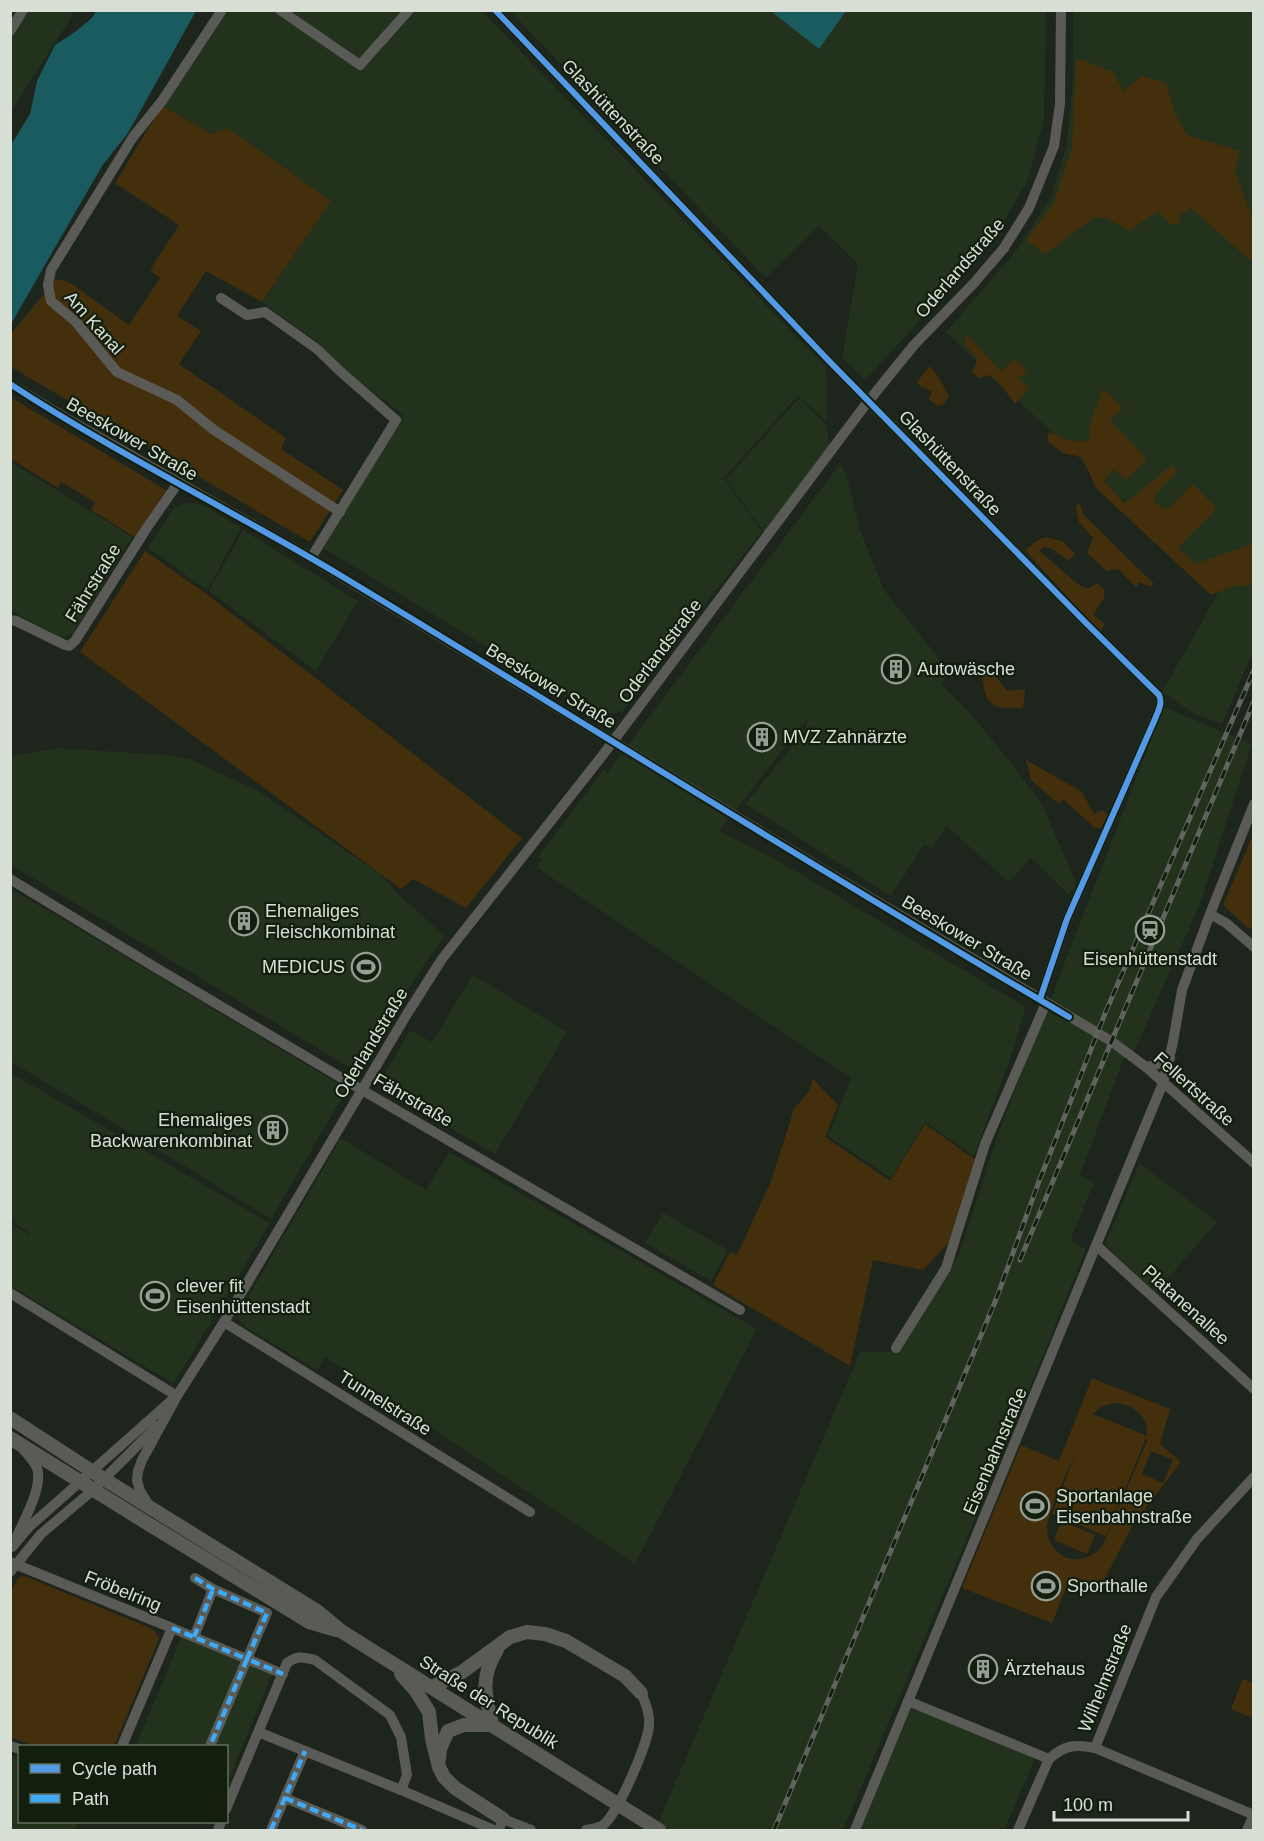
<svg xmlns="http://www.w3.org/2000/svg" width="1264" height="1841" font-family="Helvetica,sans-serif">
<rect width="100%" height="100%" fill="#1e251c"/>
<g fill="#22321c">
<path d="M28 11H75L11 112V38Z"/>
<path d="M226 11H482L826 367 827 422 798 396 724 478 762 531 623 711 608 714 545 682 323 548 403 415 345 370 320 344 262 302 331 201 162 106Z"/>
<path d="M510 11H1046L1044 120 1027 182 990 245 865 380 842 357 858 264 819 226 766 278Z"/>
<path d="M1073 11H1253V572L1209 581 946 332 1017 250 1051 197 1067 144 1073 79Z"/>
<path d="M799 398 826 424 830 446 764 532 726 479Z"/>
<path d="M10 461 132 537 73 633 60 637 11 611Z"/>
<path d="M840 464 846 473 860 530 884 590 949 671 941 684 971 714 1011 763 1043 806 1076 883 1069 895 1031 858 1009 882 946 826 932 848 924 845 891 896 745 804 806 729 807 719 719 831 773 858 1026 1007 1010 1059 974 1156 925 1122 891 1178 828 1136 851 1078 536 867 542 859 538 857 603 770 607 773Z"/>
<path d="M187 503 201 504 241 528 207 590 148 548 174 507Z"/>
<path d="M243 530 358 601 316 671 209 591Z"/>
<path d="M1253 580V651L1222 724 1195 714 1162 692 1221 588Z"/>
<path d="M1164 707 1252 744 1200 904 1135 1050 1123 1060 1080 1175 1094 1182 1070 1241 1086 1249 1012 1432 843 1830H655L860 1352 899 1351 959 1255 998 1134Z"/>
<path d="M58 748 163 755 190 759 260 792 380 874 398 894 445 936 429 957 358 1068H351L11 865V756Z"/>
<path d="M10 888 347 1089 271 1219 137 1137 11 1062Z"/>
<path d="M473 975 567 1032 495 1154 438 1121 441 1114 430 1107 426 1113 383 1087 382 1079 410 1030 432 1042Z"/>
<path d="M11 1073 270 1223 174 1384 11 1286V1223L29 1234 30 1233 11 1221Z"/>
<path d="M341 1138 426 1190 449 1152 757 1329 635 1564 325 1357 317 1370 247 1328 239 1320 238 1314Z"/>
<path d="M1139 1163 1217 1222 1156 1292 1105 1245Z"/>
<path d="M663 1213 728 1250 711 1281 645 1243Z"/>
<path d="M182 1635 273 1672 227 1784 226 1746H136Z"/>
<path d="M910 1705 1035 1759 1004 1830H861Z"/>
<path d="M11 1756 19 1760 20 1822H78L74 1830H11Z"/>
</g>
<g fill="#442f0d" fill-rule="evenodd">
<path d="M1083 60 1113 72 1123 91 1142 76 1166 83 1175 113 1187 135 1240 151 1235 172 1253 219V263L1191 208 1180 215 1179 225 1169 223 1158 211 1130 231 1106 218 1095 217 1045 254 1026 240 1054 203 1072 148 1076 61Z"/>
<path d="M162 106 212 134 228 128 331 201 262 302 206 271 177 316 201 331 179 364 286 438 281 449 343 490 310 542 11 367V334L56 279 69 282 129 325 160 278 150 270 179 225 115 183Z"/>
<path d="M967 335 1001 371 1015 359 1027 371 1018 379 1029 387 1015 404 1001 385 989 375 979 378 972 372 978 359 964 344Z"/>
<path d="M930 366 939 378 949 396 943 405 937 406 929 399 932 391 923 388 917 382Z"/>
<path d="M1103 388 1123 408 1110 420 1147 459 1126 480 1114 469 1104 481 1125 503 1172 465 1177 472 1155 495 1154 502 1159 506 1168 509 1193 484 1217 509 1178 547 1195 564 1252 544 1254 545 1253 585 1234 586 1211 595 1096 488 1082 457 1063 453 1047 441 1049 432 1070 441H1089L1090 424Z"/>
<path d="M10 397 166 490 135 537 91 510 95 502 61 482 58 488 11 459Z"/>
<path d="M1079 503 1084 515 1154 584 1150 587 1140 582 1136 587 1118 569 1107 571 1087 553 1093 538 1079 522 1076 507Z"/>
<path d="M1045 537 1062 541 1075 553 1069 561 1051 548 1043 547 1040 551 1076 583 1087 589 1097 583 1104 590V598L1093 615 1105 624 1100 632 1025 550 1038 540Z"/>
<path d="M145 551 208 595 522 838 466 908 413 879 401 889 80 652Z"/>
<path d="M982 666 992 672 1007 691 1025 689 1023 708C1015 708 1006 709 999 707 983 704 982 679 982 666Z"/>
<path d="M1026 760 1082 792 1094 814 1103 810 1108 815 1101 828H1095L1063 799 1059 804 1031 780Z"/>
<path d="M1252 837 1254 924 1249 929 1223 905Z"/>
<path d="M813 1079 838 1105 825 1137 890 1181 925 1124 976 1160 952 1239 923 1270 873 1260 850 1366 713 1285 730 1252 737 1255 771 1181 794 1109 809 1091Z"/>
<path d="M1092 1378 1170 1409 1160 1444 1181 1462 1133 1524 1097 1594 1068 1583 1052 1623 962 1588 1021 1445 1059 1461ZM1114 1403C1134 1404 1148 1416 1147 1436L1093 1414 1102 1406ZM1146 1438 1147 1441 1102 1547C1093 1556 1082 1562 1068 1558 1056 1554 1047 1542 1047 1529 1046 1513 1072 1463 1079 1445L1052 1514 1106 1536ZM1151 1451 1173 1460 1163 1483 1142 1474Z"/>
<path d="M1061 1521 1095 1535 1087 1554 1054 1540Z"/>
<path d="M21 1576 27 1577 150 1628 155 1631 159 1639 114 1746H33L11 1737V1592L18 1578Z"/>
<path d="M1243 1679 1253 1684V1718L1231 1709Z"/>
</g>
<g fill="#195b5f">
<path d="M96 11H196L128 133 102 166 11 324V145L30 114 37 81 55 45 75 32 92 18Z"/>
<path d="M771 11H846L819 49Z"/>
</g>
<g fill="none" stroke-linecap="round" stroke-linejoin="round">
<g stroke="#5a5b57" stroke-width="10">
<path d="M222 10 162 101 133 137 51 270 48 285 51 301 76 322 117 372 177 400 214 430 340 512"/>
<path d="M280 10 360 65 409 10"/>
<path d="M495 10 829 361 1087 624 1159 695C1163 703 1158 711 1155 719L1067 919 1040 999"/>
<path d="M10 31 23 10"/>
<path d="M221 298 247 315 265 312 317 349 342 373 396 420 311 558"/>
<path d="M10 384 64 417 311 558 829 873 1111 1041 1146 1067 1254 1163"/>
<path d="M10 620 16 621 65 645 69 646 75 641 146 529 178 483"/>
<path d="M10 879 153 966 362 1090 740 1310"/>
<path d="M1210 914 1226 923 1254 947"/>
<path d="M1146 1067 1159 1064 1170 1058"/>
<path d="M1097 1246 1254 1389"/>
<path d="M10 1293 177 1396"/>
<path d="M224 1322 530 1512"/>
<path d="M896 1348 946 1268 985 1144 1046 1003"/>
<path d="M150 1507 140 1491 137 1480 138 1471 142 1460 177 1396 224 1322 407 1014 442 959 602 756 863 408 914 345 974 283 1004 248 1029 208 1054 146 1060 104 1061 10"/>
<path d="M17 1536C25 1518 43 1487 37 1468 34 1461 28 1455 23 1449"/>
<path d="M12 1547 29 1527 172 1400"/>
<path d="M10 1562 172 1628 122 1746"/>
<path d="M10 1572 41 1534 93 1490 157 1426"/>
<path d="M195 1578 213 1589 267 1613 247 1659 283 1674"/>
<path d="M172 1628 247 1659 210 1746"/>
<path d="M194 1637 213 1589"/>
<path d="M908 1701 1049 1759C1064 1745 1075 1744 1095 1748L1254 1815"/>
<path d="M10 1746 20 1749"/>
<path d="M1095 1748 1156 1597 1197 1539 1254 1477"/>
<path d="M401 1790 494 1830"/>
<path d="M285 1798 362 1830"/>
<path d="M226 1809 287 1663C297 1655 303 1657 315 1660L390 1715 401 1737 407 1775 401 1790 258 1732"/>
<path d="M501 1825 503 1819 531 1830"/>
<path d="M218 1830 221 1822"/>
<path d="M271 1830 305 1751"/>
<path d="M586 1830C591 1829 599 1828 603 1825 617 1816 649 1741 649 1725 650 1714 646 1703 641 1693"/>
<path d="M855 1830 1163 1083 1173 1042 1182 990 1210 914 1254 804"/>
<path d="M1018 1830 1049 1759"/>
<path d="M1247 1830 1254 1815"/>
</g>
<g stroke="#5a5b54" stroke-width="14">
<path d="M10 1418 104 1479 317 1611 341 1631 659 1830"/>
<path d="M10 1438 142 1520 309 1622 336 1630"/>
<path d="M401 1674 416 1691 429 1712 432 1739 439 1767 444 1777 455 1788 503 1819"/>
<path d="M432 1687 462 1672 510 1637 527 1632 545 1634 566 1641 625 1676 641 1693"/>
<path d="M492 1725C485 1695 480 1677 497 1650"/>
<path d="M439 1759 440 1749 448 1731 464 1725H491"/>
</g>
<g stroke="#60635e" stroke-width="5">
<g id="rail">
<path d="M1020 1260 1254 701"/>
<path d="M774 1830 997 1297 1038 1184 1106 1011 1254 670"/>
</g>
</g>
<use href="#rail" stroke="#131f0e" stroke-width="3" stroke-dasharray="9" stroke-linecap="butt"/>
<g stroke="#3fa9f5" stroke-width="4.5" stroke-dasharray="9 4.5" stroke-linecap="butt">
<path d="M195 1578 213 1589 267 1613 247 1659 283 1674"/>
<path d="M172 1628 247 1659 210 1746"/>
<path d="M194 1637 213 1589"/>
<path d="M285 1798 362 1830"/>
<path d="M271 1830 305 1751"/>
</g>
<g stroke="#131f0e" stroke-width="10">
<g id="cycleway">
<path d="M495 10 829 361 1087 624 1159 695C1163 703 1158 711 1155 719L1067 919 1040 999"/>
<path d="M10 384C117 454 233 511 343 577 585 723 824 874 1069 1017"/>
</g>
</g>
<use href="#cycleway" stroke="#5399e6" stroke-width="6"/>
</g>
<defs>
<g id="building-ring" transform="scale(1.5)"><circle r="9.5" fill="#131f0e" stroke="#979f94" stroke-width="1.5"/><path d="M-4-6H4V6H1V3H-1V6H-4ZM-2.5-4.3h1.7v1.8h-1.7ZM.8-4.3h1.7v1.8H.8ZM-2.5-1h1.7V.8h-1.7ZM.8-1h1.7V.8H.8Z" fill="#979f94"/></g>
<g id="station-ring" transform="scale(1.5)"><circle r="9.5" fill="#131f0e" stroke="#979f94" stroke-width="1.5"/><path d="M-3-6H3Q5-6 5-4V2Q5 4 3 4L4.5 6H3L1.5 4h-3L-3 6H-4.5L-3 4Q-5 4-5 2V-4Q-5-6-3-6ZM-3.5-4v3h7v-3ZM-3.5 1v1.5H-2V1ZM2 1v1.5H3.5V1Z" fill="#979f94"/></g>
<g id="stadium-ring" transform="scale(1.5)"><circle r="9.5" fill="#131f0e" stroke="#979f94" stroke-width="1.5"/><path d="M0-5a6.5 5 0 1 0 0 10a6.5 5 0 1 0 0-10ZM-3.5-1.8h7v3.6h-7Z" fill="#979f94"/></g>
</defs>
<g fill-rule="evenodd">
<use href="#building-ring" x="896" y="669"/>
<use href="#building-ring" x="762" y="737"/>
<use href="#building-ring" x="244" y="921"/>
<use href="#station-ring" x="1150" y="930"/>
<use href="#stadium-ring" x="366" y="967"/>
<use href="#building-ring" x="273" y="1130"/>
<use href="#stadium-ring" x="155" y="1296"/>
<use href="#stadium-ring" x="1035" y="1506"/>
<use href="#stadium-ring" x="1046" y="1586"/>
<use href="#building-ring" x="983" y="1669"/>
</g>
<g text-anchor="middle" stroke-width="4.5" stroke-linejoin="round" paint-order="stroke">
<g font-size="18" fill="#d8e0d5" stroke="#131f0e">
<text transform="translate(613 112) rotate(46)" y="6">Glashüttenstraße</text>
<text transform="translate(960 268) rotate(-49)" y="6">Oderlandstraße</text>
<text transform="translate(94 323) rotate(48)" y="6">Am Kanal</text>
<text transform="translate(132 439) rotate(30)" y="6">Beeskower Straße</text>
<text transform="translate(950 463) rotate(46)" y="6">Glashüttenstraße</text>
<text transform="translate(93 583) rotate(-58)" y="6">Fährstraße</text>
<text transform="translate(660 651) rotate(-53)" y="6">Oderlandstraße</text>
<text transform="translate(551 686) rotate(31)" y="6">Beeskower Straße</text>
<text transform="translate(967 938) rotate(31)" y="6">Beeskower Straße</text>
<text transform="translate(371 1043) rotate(-59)" y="6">Oderlandstraße</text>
<text transform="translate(1194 1089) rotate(42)" y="6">Fellertstraße</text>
<text transform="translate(413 1100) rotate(30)" y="6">Fährstraße</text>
<text transform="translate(1186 1305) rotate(42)" y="6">Platanenallee</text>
<text transform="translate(385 1403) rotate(32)" y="6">Tunnelstraße</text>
<text transform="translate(995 1451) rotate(-67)" y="6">Eisenbahnstraße</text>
<text transform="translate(123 1591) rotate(22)" y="6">Fröbelring</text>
<text transform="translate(1105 1678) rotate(-68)" y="6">Wilhelmstraße</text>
<text transform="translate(489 1702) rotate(32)" y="6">Straße der Republik</text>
</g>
<g font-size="18" fill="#d8e0d5" stroke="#131f0e" text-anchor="start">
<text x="917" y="675">Autowäsche</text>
<text x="783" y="743">MVZ Zahnärzte</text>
<text x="265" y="917">Ehemaliges<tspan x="265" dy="21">Fleischkombinat</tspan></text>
<text x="1150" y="965" text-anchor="middle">Eisenhüttenstadt</text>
<text x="345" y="973" text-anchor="end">MEDICUS</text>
<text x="252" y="1126" text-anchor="end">Ehemaliges<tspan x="252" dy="21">Backwarenkombinat</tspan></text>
<text x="176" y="1292">clever fit<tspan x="176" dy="21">Eisenhüttenstadt</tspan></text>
<text x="1056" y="1502">Sportanlage<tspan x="1056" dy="21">Eisenbahnstraße</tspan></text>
<text x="1067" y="1592">Sporthalle</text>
<text x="1004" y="1675">Ärztehaus</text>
</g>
</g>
<rect width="1264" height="1841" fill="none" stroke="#d8e0d5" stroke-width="24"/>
<rect x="18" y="1745" width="210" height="78" fill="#131f0e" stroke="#626c5e" stroke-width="1.5"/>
<rect x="30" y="1764" width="30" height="9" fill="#5399e6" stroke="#626c5e" stroke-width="1.5"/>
<text x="72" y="1775" font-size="18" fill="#d8e0d5">Cycle path</text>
<rect x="30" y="1794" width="30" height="9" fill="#3fa9f5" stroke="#626c5e" stroke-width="1.5"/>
<text x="72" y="1805" font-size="18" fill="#d8e0d5">Path</text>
<path d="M1054 1811v9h134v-9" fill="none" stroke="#d8e0d5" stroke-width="3"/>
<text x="1063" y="1811" font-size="18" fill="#d8e0d5" stroke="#131f0e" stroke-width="4.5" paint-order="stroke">100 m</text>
</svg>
